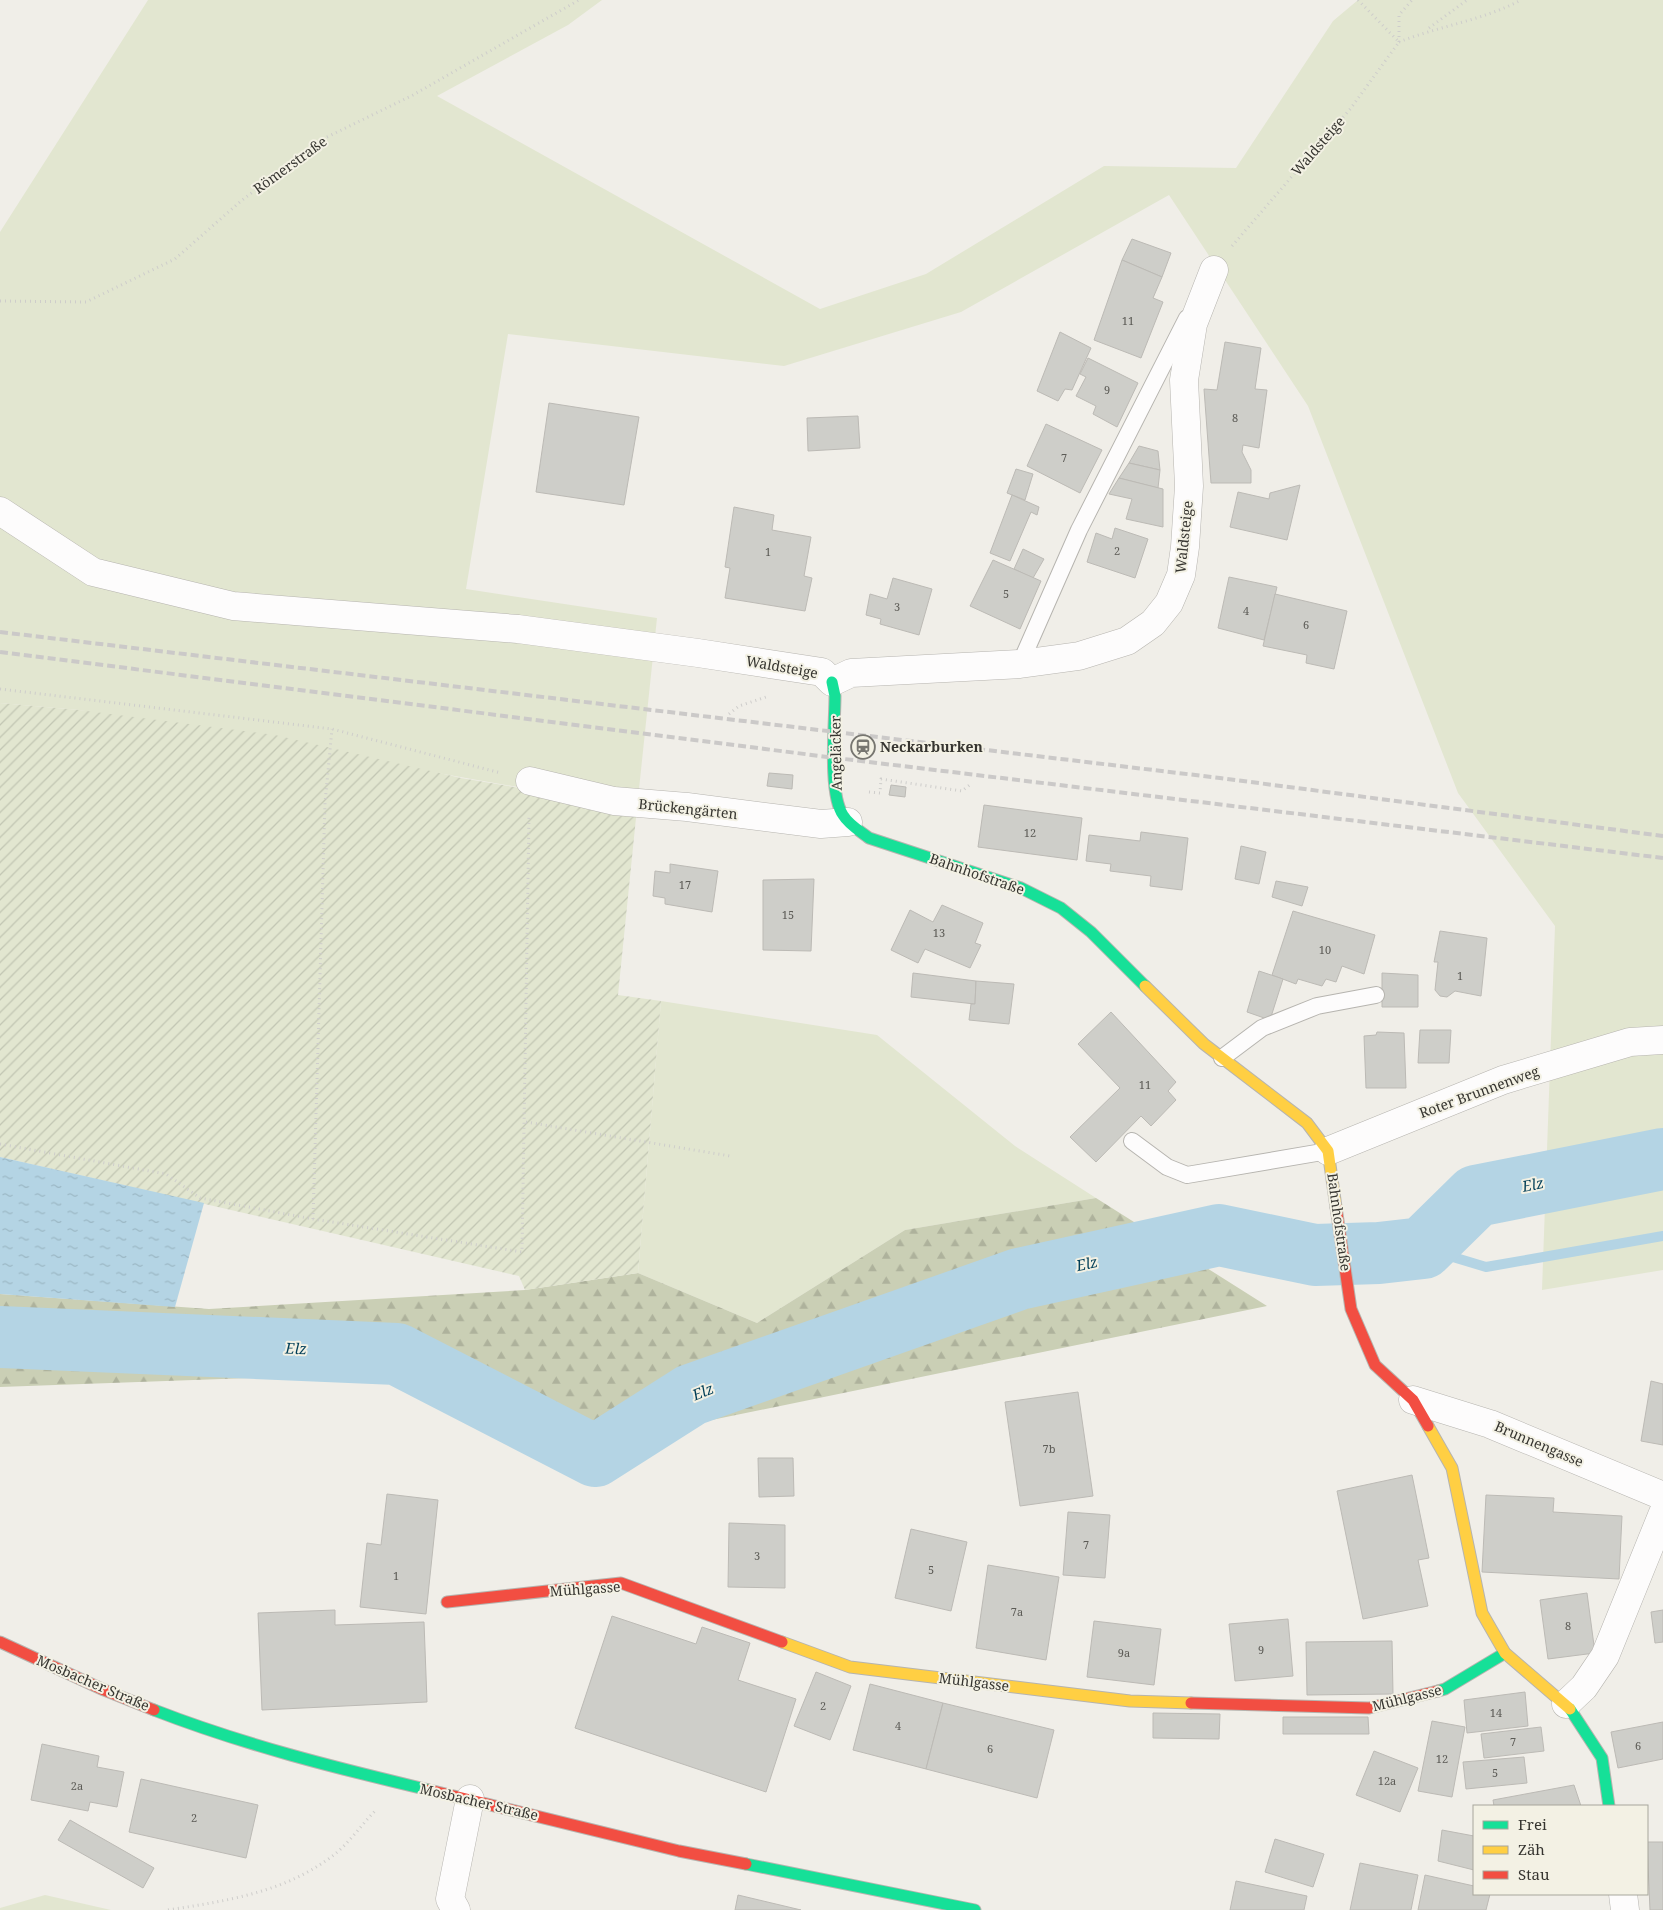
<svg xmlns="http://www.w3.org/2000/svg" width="1663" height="1910" font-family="'Noto Serif',serif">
<defs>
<pattern id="forest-firs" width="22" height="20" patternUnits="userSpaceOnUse" patternTransform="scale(1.25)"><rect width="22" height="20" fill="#cacfb5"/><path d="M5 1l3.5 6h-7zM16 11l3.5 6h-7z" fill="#aeb29c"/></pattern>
<pattern id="garden-furrows" width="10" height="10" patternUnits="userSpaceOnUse" patternTransform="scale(1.25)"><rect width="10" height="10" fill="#e2e6d0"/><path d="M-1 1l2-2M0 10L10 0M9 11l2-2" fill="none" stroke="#c2c6b3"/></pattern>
<pattern id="water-ripples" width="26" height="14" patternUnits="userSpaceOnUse" patternTransform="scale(1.25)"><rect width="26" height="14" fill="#b4d4e4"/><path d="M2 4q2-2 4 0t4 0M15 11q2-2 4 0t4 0" fill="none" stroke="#9bb7c4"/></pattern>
</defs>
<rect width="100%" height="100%" fill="#f0eee8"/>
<g fill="#e2e6d0">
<path d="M148 0H602L568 25 437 96 820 309 926 274 1104 166 1236 168 1333 21 1358 0H1663V1270L1542 1290 1555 926 1458 793 1308 406 1169 195 961 312 784 366 508 334 466 589 657 618 637 808 79 710 0 703V232Z"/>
<path d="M661 1001 877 1035 1015 1146 1096 1198 905 1230 757 1323 638 1273Z"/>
<path d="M45 1895 111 1910H0V1908Z"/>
</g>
<path fill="url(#forest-firs)" d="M1096 1198 1267 1306 575 1448 385 1373 0 1387V1294L209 1309 525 1290 638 1273 757 1323 905 1230Z"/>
<path fill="url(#garden-furrows)" d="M0 703 79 710 275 735 461 778 637 808 618 995 661 1001 638 1273 525 1290 519 1276 0 1157Z"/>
<path fill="url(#water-ripples)" d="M0 1157 204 1203 175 1307 0 1294Z"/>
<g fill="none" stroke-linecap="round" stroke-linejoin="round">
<path stroke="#b4d4e4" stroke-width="10" d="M1423 1248 1486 1267 1663 1236"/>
<path stroke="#b4d4e4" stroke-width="62" d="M0 1337 397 1354 595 1456 691 1395 1019 1279 1219 1235 1315 1255 1379 1253 1423 1248 1476 1196 1663 1159"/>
</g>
<g fill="#cecec9" stroke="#bcbab5">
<path d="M1132 239 1171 253 1162 277 1122 260Z"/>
<path d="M1122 260 1162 277 1153 298 1163 302 1141 358 1094 340Z"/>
<path d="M1060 332 1091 348 1072 390 1065 389 1058 401 1037 391Z"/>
<path d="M1225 342 1261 348 1255 389 1267 390 1259 448 1243 445 1242 452 1251 470V483H1211L1204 389 1217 390Z"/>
<path d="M1088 358 1138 383 1117 427 1093 414 1096 406 1076 396 1086 377 1080 374Z"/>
<path d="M549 403 639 417 624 505 536 492Z"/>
<path d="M858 416 860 448 808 451 807 418Z"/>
<path d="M1046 424 1102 450 1080 493 1027 466Z"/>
<path d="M1139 446 1158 451 1160 470 1129 463Z"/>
<path d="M1129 463 1160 470 1158 488 1119 478Z"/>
<path d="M1016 469 1033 474 1025 500 1007 493Z"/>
<path d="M1119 478 1163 489V527L1126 519 1132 499 1109 494Z"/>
<path d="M1300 485 1287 540 1230 527 1238 492 1269 499 1270 493Z"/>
<path d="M1012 495 1039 507 1037 515 1031 512 1010 561 990 553Z"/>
<path d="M734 507 774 515 772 530 811 537 804 576 812 578 805 611 725 598 730 568 725 567Z"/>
<path d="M1115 528 1148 539 1135 578 1087 562 1096 533 1112 539Z"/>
<path d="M1023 549 1044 559 1033 578 1014 569Z"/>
<path d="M993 560 1041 581 1020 629 970 606Z"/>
<path d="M1229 577 1277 587 1264 640 1218 628Z"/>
<path d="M893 578 932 589 919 635 880 624 881 619 866 615 870 594 887 599Z"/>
<path d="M1275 594 1347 611 1334 669 1306 663 1307 655 1263 646Z"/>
<path d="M769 773 793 775 792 789 767 786Z"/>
<path d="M891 785 906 787 905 797 889 795Z"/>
<path d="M984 805 1082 818 1077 860 978 847Z"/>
<path d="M1141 832 1188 838 1182 890 1150 886 1151 876 1110 871 1111 864 1086 861 1089 835 1140 841Z"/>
<path d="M1241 846 1266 852 1259 884 1235 879Z"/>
<path d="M670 864 718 871 712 912 665 904V898L653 896 655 871 670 873Z"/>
<path d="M814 879 811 951 763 950V880Z"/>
<path d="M1276 881 1308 887 1302 906 1272 897Z"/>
<path d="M942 905 983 923 975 943 981 945 970 968 925 949 918 963 891 950 910 910 933 922Z"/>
<path d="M1293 911 1375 935 1364 974 1342 966 1336 982 1326 979 1322 986 1298 979 1296 984 1272 975Z"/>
<path d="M1440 931 1487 938 1481 996 1455 991 1447 997 1440 996 1435 990 1438 962H1434Z"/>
<path d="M1259 971 1283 979 1270 1020 1247 1012Z"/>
<path d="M913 973 976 981 975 1004 911 997Z"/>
<path d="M1382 973 1418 975V1007H1382Z"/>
<path d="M976 981 1014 984 1009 1024 969 1020 971 1004H975Z"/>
<path d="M1111 1012 1176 1082 1168 1091 1176 1100 1151 1126 1141 1116 1096 1162 1070 1137 1120 1088 1078 1044Z"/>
<path d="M1420 1030H1451L1449 1063H1418Z"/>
<path d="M1377 1032 1404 1033 1406 1088H1366L1364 1036 1376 1035Z"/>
<path d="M1651 1381 1663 1384V1445L1641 1441Z"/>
<path d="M1078 1392 1093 1496 1020 1506 1005 1402Z"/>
<path d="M758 1458H793L794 1496 759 1497Z"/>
<path d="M1412 1475 1429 1558 1418 1560 1428 1606 1363 1619 1337 1491Z"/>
<path d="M387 1494 438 1500 426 1614 360 1607 367 1543 381 1545Z"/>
<path d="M1486 1495 1554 1498 1553 1512 1622 1516 1619 1579 1482 1572Z"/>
<path d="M1068 1512 1110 1515 1105 1578 1063 1575Z"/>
<path d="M729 1523 785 1525V1588L728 1587Z"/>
<path d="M911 1529 967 1542 951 1611 895 1598Z"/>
<path d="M988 1565 1059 1577 1046 1660 976 1648Z"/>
<path d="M1587 1593 1595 1653 1548 1659 1540 1600Z"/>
<path d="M335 1610V1625L424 1622 427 1702 262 1710 258 1613Z"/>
<path d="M1663 1610V1642L1655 1643 1651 1612Z"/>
<path d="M612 1616 696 1644 702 1627 750 1643 738 1680 796 1699 766 1792 575 1728Z"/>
<path d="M1288 1619 1293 1676 1235 1681 1229 1624Z"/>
<path d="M1094 1621 1161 1629 1154 1685 1087 1677Z"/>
<path d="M1392 1641 1393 1694 1307 1695 1306 1642Z"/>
<path d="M816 1672 851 1686 830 1740 794 1726Z"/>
<path d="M870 1684 943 1703 926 1769 853 1750Z"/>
<path d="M1525 1692 1528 1726 1467 1733 1464 1700Z"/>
<path d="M943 1703 1054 1730 1037 1798 926 1769Z"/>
<path d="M1153 1713 1220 1714 1219 1739 1153 1738Z"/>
<path d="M1283 1717H1368L1369 1734H1283Z"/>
<path d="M1432 1721 1465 1727 1452 1797 1418 1791Z"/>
<path d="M1663 1722V1759L1618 1768 1611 1732Z"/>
<path d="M1541 1727 1544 1751 1484 1758 1481 1734Z"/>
<path d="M42 1744 99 1756 97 1767 124 1772 117 1807 90 1802 88 1811 31 1800Z"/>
<path d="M1374 1751 1418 1768 1400 1812 1356 1795Z"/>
<path d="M1524 1757 1527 1783 1466 1789 1463 1762Z"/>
<path d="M141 1779 258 1805 246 1858 129 1832Z"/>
<path d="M1574 1785 1581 1806H1494L1493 1800Z"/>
<path d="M70 1820 154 1868 143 1888 58 1840Z"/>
<path d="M1442 1830 1474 1836V1870L1438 1861Z"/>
<path d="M1275 1839 1324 1854 1313 1887 1265 1872Z"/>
<path d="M1647 1842H1663V1910H1650Z"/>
<path d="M1360 1863 1418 1875 1411 1910H1350Z"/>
<path d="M1425 1875 1474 1886V1894H1490L1486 1910H1418Z"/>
<path d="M1236 1881 1307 1896 1304 1910H1230Z"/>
<path d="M738 1895 801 1910H735Z"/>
</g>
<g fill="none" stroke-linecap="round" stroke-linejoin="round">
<g stroke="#b6b4af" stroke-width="18">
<g id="lane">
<path d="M1020 664 1079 530 1187 318"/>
<path d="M1222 1058 1262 1028 1317 1006 1376 995"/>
<path d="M1132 1141 1167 1167 1187 1175 1328 1151"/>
</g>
</g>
<g stroke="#b6b4af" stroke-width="29">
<g id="street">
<path d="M0 511 93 572 233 606 518 629 698 653 822 672 832 682 851 673 1020 664 1079 656 1127 641 1153 623 1169 603 1181 575 1185 547 1189 486 1184 380 1193 324 1214 270"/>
<path d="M530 781 614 801 687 807 821 824 848 822"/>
<path d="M1328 1151 1503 1080 1630 1042 1663 1040"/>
<path d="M1413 1400 1490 1424 1663 1496"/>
<path d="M1566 1704 1584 1687 1605 1656 1663 1513"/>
<path d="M1623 1894 1625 1910"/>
<path d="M456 1910 450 1899 470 1799"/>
</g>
</g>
<g stroke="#b6b4af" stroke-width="13">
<g id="fast">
<path d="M832 682 835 696C835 724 828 793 843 815 849 825 860 831 869 838L1021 888 1061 908 1091 932 1145 986"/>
<path d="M1438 1691 1445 1689 1505 1653"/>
<path d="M1570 1709 1602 1758 1609 1806"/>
<path d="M154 1710C244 1745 336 1768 429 1790"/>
<path d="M746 1864 975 1910"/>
</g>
</g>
<g stroke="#b6b4af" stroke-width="13">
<g id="slow">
<path d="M1145 986 1204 1044 1307 1123 1328 1151 1336 1207"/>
<path d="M1428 1426 1452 1468 1482 1613 1505 1653 1570 1709"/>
<path d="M782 1642 850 1667 1130 1701 1191 1703"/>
</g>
</g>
<g stroke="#b6b4af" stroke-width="13">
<g id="jam">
<path d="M1336 1207 1351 1309 1375 1365 1413 1400 1428 1426"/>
<path d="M447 1602 621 1583 782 1642"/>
<path d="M0 1642 104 1690 154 1710"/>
<path d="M1191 1703 1369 1708 1438 1691"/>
<path d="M429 1790 679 1851 746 1864"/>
</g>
</g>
<g stroke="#cecdcb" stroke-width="3" stroke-dasharray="1 4" stroke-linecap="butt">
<path d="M1358 0 1399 42"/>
<path d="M1429 28 1467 0"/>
<path d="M1399 42C1439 26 1484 20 1521 0"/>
<path d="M1399 42V15L1412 0"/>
<path d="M1232 246 1351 108 1399 42"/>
<path d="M0 301 86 302 175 259 241 201 319 141 413 95 579 0"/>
<path d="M0 689 332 729 501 773"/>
<path d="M729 714 739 706 766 697"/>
<path d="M869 792 880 793 881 779 962 791 972 783"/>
<path d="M526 1122 730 1156"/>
<path d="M0 1144 166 1174 200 1198 313 1219 522 1252 529 814"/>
<path d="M313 1219 325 803 332 729"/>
<path d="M168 1910C225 1901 283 1893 331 1857 348 1845 361 1825 376 1810"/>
</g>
<use href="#lane" stroke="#fdfcfc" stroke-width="16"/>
<use href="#street" stroke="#fdfcfc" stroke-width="28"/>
<use href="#fast" stroke="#16e098" stroke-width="11"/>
<use href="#slow" stroke="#ffcf43" stroke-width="11"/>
<use href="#jam" stroke="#f24e42" stroke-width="11"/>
<g stroke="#cbc9c8" stroke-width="4" stroke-dasharray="8 4" stroke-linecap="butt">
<path d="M0 632 1220 778 1663 836"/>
<path d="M0 652 836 758 1663 858"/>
</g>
</g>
<defs>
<g id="station-ring" transform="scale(1.25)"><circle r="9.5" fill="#f3f1e4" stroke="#777670" stroke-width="1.5"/><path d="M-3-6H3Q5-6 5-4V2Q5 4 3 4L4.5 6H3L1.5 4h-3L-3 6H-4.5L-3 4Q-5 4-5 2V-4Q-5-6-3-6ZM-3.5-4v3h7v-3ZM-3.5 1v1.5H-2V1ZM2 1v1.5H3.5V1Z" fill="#777670"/></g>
</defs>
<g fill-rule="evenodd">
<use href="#station-ring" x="863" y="747"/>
</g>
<g text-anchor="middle" stroke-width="4" stroke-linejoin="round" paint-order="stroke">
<g font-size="11" fill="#5c5b56">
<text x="1128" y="325">11</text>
<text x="1107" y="394">9</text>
<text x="1235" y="422">8</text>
<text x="1064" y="462">7</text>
<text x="1117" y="555">2</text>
<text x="768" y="556">1</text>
<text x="1006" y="598">5</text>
<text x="897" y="611">3</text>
<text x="1246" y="615">4</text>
<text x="1306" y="629">6</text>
<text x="1030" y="837">12</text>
<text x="685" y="889">17</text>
<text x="788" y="919">15</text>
<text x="939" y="937">13</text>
<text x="1325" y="954">10</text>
<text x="1460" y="980">1</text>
<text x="1145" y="1089">11</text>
<text x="1049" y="1453">7b</text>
<text x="1086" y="1549">7</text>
<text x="757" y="1560">3</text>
<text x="931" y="1574">5</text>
<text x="396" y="1580">1</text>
<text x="1017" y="1616">7a</text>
<text x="1568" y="1630">8</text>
<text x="1261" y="1654">9</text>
<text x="1124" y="1657">9a</text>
<text x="823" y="1710">2</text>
<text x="1496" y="1717">14</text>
<text x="898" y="1730">4</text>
<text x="1513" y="1746">7</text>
<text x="1638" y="1750">6</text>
<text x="990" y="1753">6</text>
<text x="1442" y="1763">12</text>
<text x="1495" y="1777">5</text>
<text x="1387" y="1785">12a</text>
<text x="77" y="1790">2a</text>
<text x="194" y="1822">2</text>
</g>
<g font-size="14" fill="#363530" stroke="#f3f1e4">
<text transform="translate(1318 146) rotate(-49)" y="5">Waldsteige</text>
<text transform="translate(290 165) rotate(-36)" y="5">Römerstraße</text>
<text transform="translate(1184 537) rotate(-84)" y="5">Waldsteige</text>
<text transform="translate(782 667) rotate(10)" y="5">Waldsteige</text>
<text transform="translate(836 753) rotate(-91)" y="5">Angeläcker</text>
<text transform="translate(688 809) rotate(6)" y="5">Brückengärten</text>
<text transform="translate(977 874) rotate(19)" y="5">Bahnhofstraße</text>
<text transform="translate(1479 1092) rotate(-20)" y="5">Roter Brunnenweg</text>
<text transform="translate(1339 1222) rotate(82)" y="5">Bahnhofstraße</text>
<text transform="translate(1539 1444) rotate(23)" y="5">Brunnengasse</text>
<text transform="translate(585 1589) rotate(-4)" y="5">Mühlgasse</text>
<text transform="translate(974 1682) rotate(7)" y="5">Mühlgasse</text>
<text transform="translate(93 1683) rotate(23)" y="5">Mosbacher Straße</text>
<text transform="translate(1407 1698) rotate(-14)" y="5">Mühlgasse</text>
<text transform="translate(479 1802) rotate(13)" y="5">Mosbacher Straße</text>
</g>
<g font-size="14" font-weight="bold" fill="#363530" stroke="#f3f1e4" text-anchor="start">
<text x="880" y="752">Neckarburken</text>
</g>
<g font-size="15" font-style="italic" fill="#003e57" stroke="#f3f1e4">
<text transform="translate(1533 1185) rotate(-11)" y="5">Elz</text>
<text transform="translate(1087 1264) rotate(-12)" y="5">Elz</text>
<text transform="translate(296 1349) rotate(2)" y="5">Elz</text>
<text transform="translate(703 1392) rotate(-22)" y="5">Elz</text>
</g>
</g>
<rect x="1473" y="1805" width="175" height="90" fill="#f3f1e4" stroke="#a7a69c"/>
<rect x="1483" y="1821" width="25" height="8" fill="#16e098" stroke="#a7a69c"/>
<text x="1518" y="1830" font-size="15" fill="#363530">Frei</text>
<rect x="1483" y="1846" width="25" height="8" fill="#ffcf43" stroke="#a7a69c"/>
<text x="1518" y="1855" font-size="15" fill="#363530">Zäh</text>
<rect x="1483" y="1871" width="25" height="8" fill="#f24e42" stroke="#a7a69c"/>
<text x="1518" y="1880" font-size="15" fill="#363530">Stau</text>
</svg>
